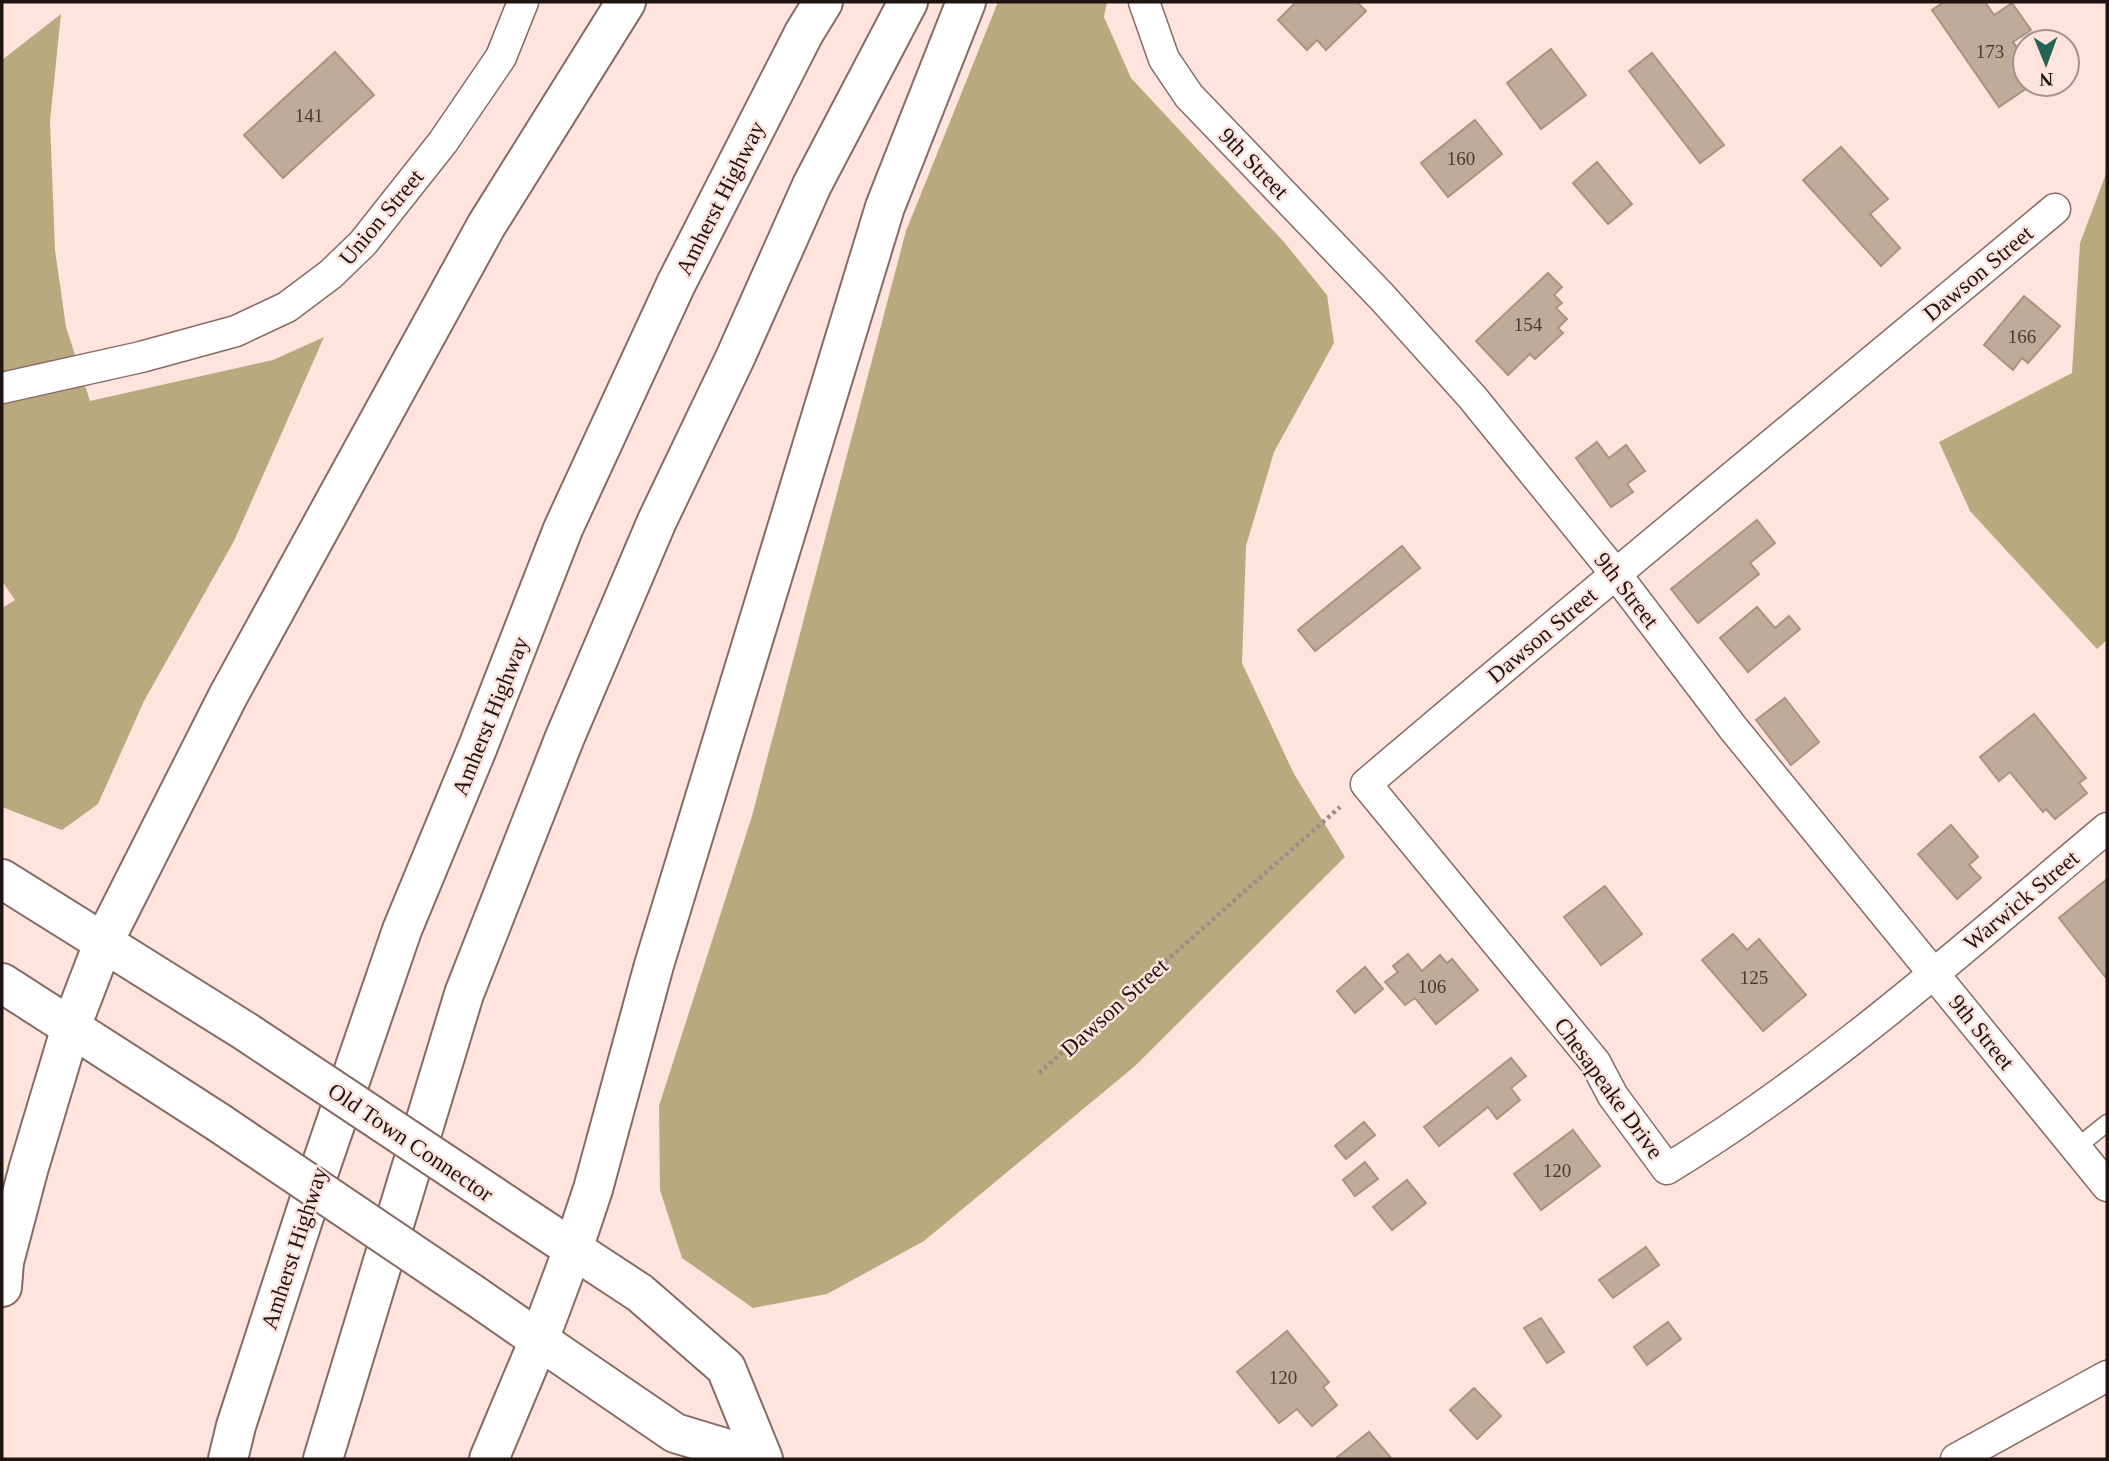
<svg xmlns="http://www.w3.org/2000/svg" width="2109" height="1461" font-family="'Times New Roman',serif">
<rect width="100%" height="100%" fill="#fee4dd"/>
<g fill="#baa97e">
<path d="M998 2H1107L1104 17 1131 78 1284 242 1327 295 1334 343 1274 452 1246 546 1242 663 1294 774 1345 857 1135 1066 924 1241 827 1294 753 1308 682 1258 660 1190 659 1106 752 816 906 231Z"/>
<path d="M61 14 50 121 55 250 66 327 90 401 273 360 324 337 234 541 144 701 98 804 62 830 2 807V608L15 600 2 581V60Z"/>
<path d="M2107 171V640L2097 649 1970 511 1939 442 2072 373 2080 243Z"/>
</g>
<g fill="#c1aa97" stroke="#aa9480" stroke-width="2">
<path d="M1296 2H1357L1366 11 1326 50 1317 40 1307 50 1278 20Z"/>
<path d="M1944 2H1985L1994 15 2012 3 2031 30 2013 42 2025 59V84H2033L1999 107 1932 10Z"/>
<path d="M1551 49 1586 95 1541 129 1507 83Z"/>
<path d="M335 52 374 95 283 178 244 135Z"/>
<path d="M1652 53 1724 145 1700 163 1629 71Z"/>
<path d="M1475 120 1502 154 1448 197 1421 163Z"/>
<path d="M1841 147 1888 199 1870 214 1900 248 1881 266 1803 180Z"/>
<path d="M1597 162 1632 204 1608 224 1573 183Z"/>
<path d="M1548 273 1562 287 1554 295 1562 303 1556 308 1567 319 1558 328 1563 333 1535 359 1530 354 1508 375 1476 341Z"/>
<path d="M2024 296 2060 326 2028 363 2022 358 2013 370 1984 345Z"/>
<path d="M1597 442 1609 458 1626 445 1645 471 1627 484 1633 492 1611 507 1576 458Z"/>
<path d="M1757 520 1775 543 1750 563 1759 574 1698 623 1671 589Z"/>
<path d="M1402 546 1420 568 1315 651 1298 630Z"/>
<path d="M1757 607 1775 628 1789 616 1800 629 1748 672 1720 638Z"/>
<path d="M1785 698 1819 742 1791 765 1756 720Z"/>
<path d="M2034 714 2086 778 2079 783 2087 793 2055 819 2046 809 2043 812 2010 772 1999 781 1980 757Z"/>
<path d="M1951 825 1978 857 1969 865 1981 878 1957 899 1918 854Z"/>
<path d="M2107 879V979L2059 918Z"/>
<path d="M1605 886 1642 934 1601 965 1564 917Z"/>
<path d="M1733 934 1747 950 1759 939 1806 995 1763 1031 1702 960Z"/>
<path d="M1408 954 1422 971 1440 955 1447 963 1452 959 1478 990 1436 1024 1415 998 1405 1005 1385 982 1398 972 1393 966Z"/>
<path d="M1365 967 1383 989 1355 1013 1337 991Z"/>
<path d="M1511 1058 1526 1076 1511 1088 1520 1100 1497 1119 1488 1107 1439 1146 1424 1127Z"/>
<path d="M1364 1122 1375 1135 1346 1159 1335 1146Z"/>
<path d="M1573 1130 1600 1166 1541 1210 1514 1174Z"/>
<path d="M1365 1162 1378 1179 1355 1196 1343 1180Z"/>
<path d="M1407 1180 1426 1203 1392 1230 1373 1207Z"/>
<path d="M1646 1247 1659 1265 1613 1298 1599 1280Z"/>
<path d="M1541 1318 1564 1352 1547 1363 1524 1328Z"/>
<path d="M1668 1322 1681 1339 1647 1365 1634 1347Z"/>
<path d="M1287 1331 1329 1382 1323 1387 1337 1405 1312 1426 1297 1409 1279 1423 1237 1372Z"/>
<path d="M1474 1388 1501 1416 1477 1439 1450 1410Z"/>
<path d="M1369 1432 1392 1459H1335Z"/>
</g>
<g fill="none" stroke-linecap="round" stroke-linejoin="round">
<g stroke="#876b63" stroke-width="19">
<path id="service" d="M2077 1147 2107 1123"/>
</g>
<g stroke="#876b63" stroke-width="33">
<g id="minor">
<path d="M1144 2 1164 59 1189 96 1382 297 1472 397 1615 573 1733 728 2107 1186"/>
<path d="M2055 209C1825 401 1594 590 1366 784L1595 1062 1613 1096 1667 1169C1826 1072 1965 947 2107 828"/>
<path d="M2 388 141 357 236 331 287 307 331 274 363 243 443 142 501 57 523 2"/>
<path d="M1956 1459 2107 1376"/>
</g>
</g>
<g stroke="#876b63" stroke-width="42">
<g id="primary">
<path d="M573 1249 640 1293 726 1368 763 1459"/>
<path d="M539 1340 675 1433 761 1459"/>
</g>
</g>
<g stroke="#876b63" stroke-width="42">
<g id="trunk">
<path d="M2 879 248 1033"/>
<path d="M2 983 218 1122"/>
<path d="M505 1204 573 1249"/>
<path d="M474 1295 539 1340"/>
</g>
</g>
<g stroke="#876b63" stroke-width="42">
<g id="motorway">
<path d="M2 1287 4 1262 29 1167 71 1027 104 941 228 696 486 226 626 2"/>
<path d="M228 1459 236 1426 314 1186 402 930 477 749 563 529 676 284 804 33 823 2"/>
<path d="M323 1459 464 994 565 737 657 521 735 358 812 185 908 2"/>
<path d="M489 1459 539 1340 573 1249 593 1189 654 965 885 207 966 2"/>
</g>
</g>
<path stroke="#a08c87" stroke-width="4.5" stroke-dasharray="3.5 3.5" stroke-linecap="butt" d="M1039 1073 1340 807"/>
<use href="#service" stroke="#fff" stroke-width="16"/>
<use href="#minor" stroke="#fff" stroke-width="30"/>
<use href="#primary" stroke="#fff" stroke-width="38"/>
<use href="#trunk" stroke="#fff" stroke-width="38"/>
<use href="#motorway" stroke="#fff" stroke-width="38"/>
<g stroke="#876b63" stroke-width="42" stroke-linecap="butt">
<g id="trunk-bridge">
<path d="M248 1033 505 1204"/>
<path d="M218 1122 474 1295"/>
</g>
</g>
<use href="#trunk-bridge" stroke="#fff" stroke-width="38"/>
</g>
<g text-anchor="middle" stroke-width="5" stroke-linejoin="round" paint-order="stroke">
<g font-size="19" fill="#483a32">
<text x="1990" y="58">173</text>
<text x="309" y="122">141</text>
<text x="1461" y="165">160</text>
<text x="1528" y="331">154</text>
<text x="2022" y="343">166</text>
<text x="1754" y="984">125</text>
<text x="1432" y="993">106</text>
<text x="1557" y="1177">120</text>
<text x="1283" y="1384">120</text>
</g>
<g font-size="23" fill="#1f1411" stroke="#fee4dd">
<text transform="translate(1254 163) rotate(46)" y="8">9th Street</text>
<text transform="translate(720 198) rotate(-63)" y="8">Amherst Highway</text>
<text transform="translate(381 217) rotate(-50)" y="8">Union Street</text>
<text transform="translate(1978 273) rotate(-40)" y="8">Dawson Street</text>
<text transform="translate(1627 590) rotate(52)" y="8">9th Street</text>
<text transform="translate(1542 635) rotate(-40)" y="8">Dawson Street</text>
<text transform="translate(490 716) rotate(-68)" y="8">Amherst Highway</text>
<text transform="translate(2021 900) rotate(-40)" y="8">Warwick Street</text>
<text transform="translate(1114 1007) rotate(-42)" y="8">Dawson Street</text>
<text transform="translate(1982 1032) rotate(51)" y="8">9th Street</text>
<text transform="translate(1609 1088) rotate(54)" y="8">Chesapeake Drive</text>
<text transform="translate(411 1142) rotate(34)" y="8">Old Town Connector</text>
<text transform="translate(294 1248) rotate(-72)" y="8">Amherst Highway</text>
</g>
</g>
<rect width="2109" height="1461" fill="none" stroke="#1f1411" stroke-width="7"/>
<g transform="translate(2046 63) rotate(179)"><circle r="33" fill="#fee4dd" stroke="#a5918b" stroke-width="2"/>
<path d="M0-5L12 26L0 18L-12 26Z" fill="#246351"/>
<text y="-10" font-size="19" font-weight="bold" text-anchor="middle" fill="#1f1411">N</text>
</g>
</svg>
